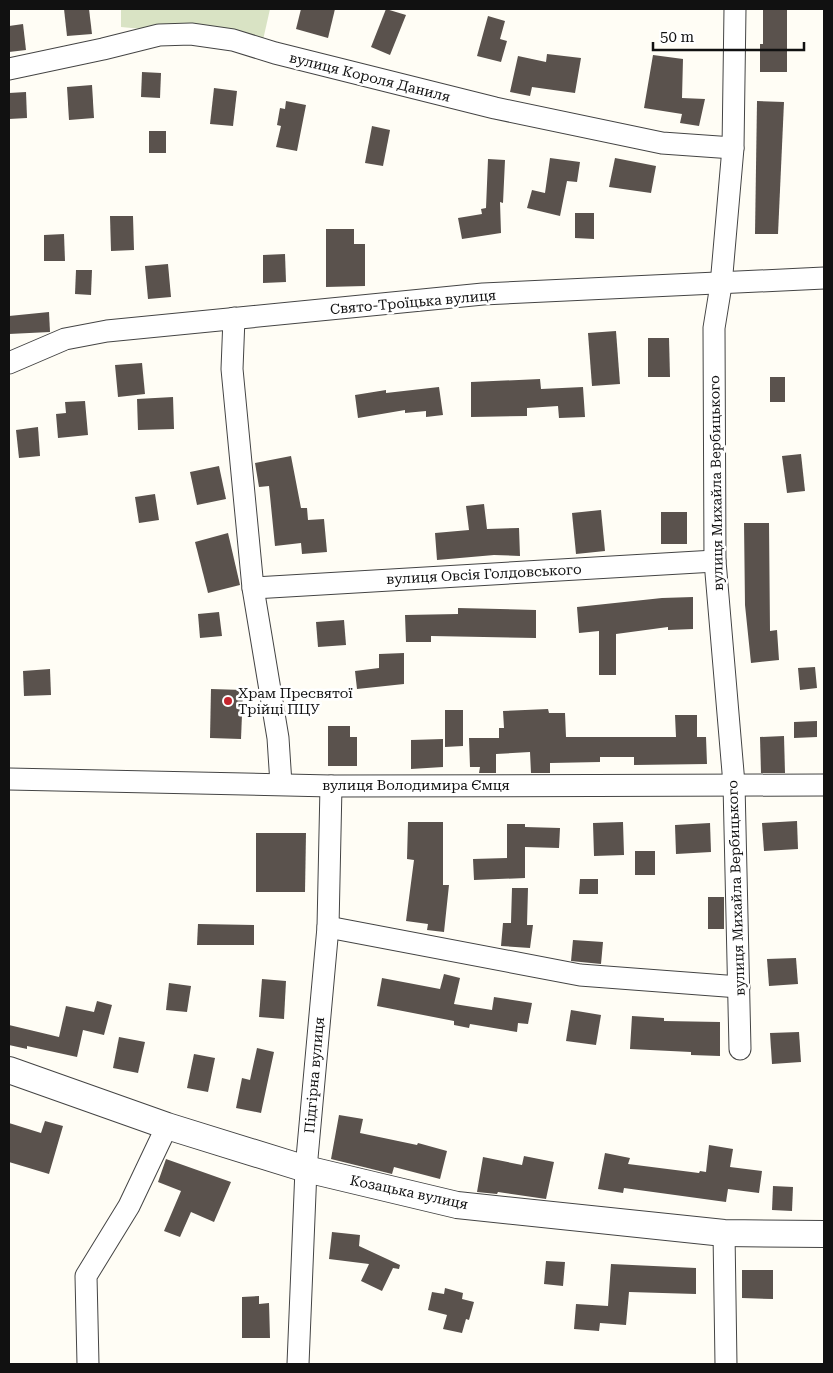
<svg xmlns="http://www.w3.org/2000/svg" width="833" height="1373" font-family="'Roboto Serif',serif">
<rect width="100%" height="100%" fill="#fffdf5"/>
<path fill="#d9e3c4" d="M121 9H270L263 40 121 27Z"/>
<g fill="#5a524d">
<path d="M64 9H89L92 34 67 36Z"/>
<path d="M301 9H335L328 38 296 29Z"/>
<path d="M386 9 406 15 390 55 371 47Z"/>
<path d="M763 9H787V72H760V44H763Z"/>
<path d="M488 16 505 21 500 39 507 41 501 62 477 56Z"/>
<path d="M23 24 26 50 9 52V26Z"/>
<path d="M547 54 581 58 575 93 532 87 530 96 510 92 518 56 546 62Z"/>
<path d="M653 55 683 59 682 98 705 99 699 126 680 123 682 114 644 108Z"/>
<path d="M142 72 161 73 160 98 141 97Z"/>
<path d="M92 85 94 118 69 120 67 87Z"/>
<path d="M214 88 237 91 233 126 210 124Z"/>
<path d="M26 92 27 118 9 119V93Z"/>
<path d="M286 101 306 105 297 151 276 147 281 126 277 125 280 108 285 109Z"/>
<path d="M757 101 784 102 778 234H755Z"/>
<path d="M372 126 390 130 383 166 365 163Z"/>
<rect x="149" y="131" width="17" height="22"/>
<path d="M550 158 580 162 577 182 567 181 560 216 527 208 532 190 545 193Z"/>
<path d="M615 158 656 166 651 193 609 187Z"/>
<path d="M488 159 505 160 503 203 500 202 501 233 462 239 458 218 482 214 481 209 486 208Z"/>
<path d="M575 213H594V239L575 238Z"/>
<path d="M110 216H133L134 250 111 251Z"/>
<path d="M326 229H354V244H365V286L326 287Z"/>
<path d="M64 234 65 261H44V235Z"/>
<path d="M285 254 286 282 263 283V255Z"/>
<path d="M168 264 171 297 148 299 145 266Z"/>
<path d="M76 270H92L91 295 75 294Z"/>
<path d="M49 312 50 332 9 334V316Z"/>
<path d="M616 331 620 384 592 386 588 333Z"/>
<path d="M648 338H669L670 377H648Z"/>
<path d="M142 363 145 394 118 397 115 365Z"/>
<rect x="770" y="377" width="15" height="25"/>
<path d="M540 379 541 389 583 387 585 417 559 418 558 406 527 408V416L471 417V382Z"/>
<path d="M439 387 443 415 426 417V411L405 413V410L358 418 355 395 386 390V393Z"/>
<path d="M173 397 174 429 138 430 137 399Z"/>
<path d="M85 401 88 435 58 438 56 414 66 413 65 402Z"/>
<path d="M38 427 40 456 19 458 16 430Z"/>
<path d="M801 454 805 491 787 493 782 456Z"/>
<path d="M291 456 301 508H307L308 520 324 519 327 552 302 554 301 543 275 546 269 486 259 487 255 463Z"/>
<path d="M219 466 226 499 197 505 190 472Z"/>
<path d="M155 494 159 520 139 523 135 497Z"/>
<path d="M484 504 487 529 519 528 520 556 494 555 437 560 435 533 469 530 466 506Z"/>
<path d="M601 510 605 551 576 554 572 513Z"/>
<rect x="661" y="512" width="26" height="32"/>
<path d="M744 523H769L770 631 777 630 779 660 751 663 745 605Z"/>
<path d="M228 533 240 585 208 593 195 542Z"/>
<path d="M693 597V629L668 630V627L616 634V675H599V631L579 633 577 607 662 598Z"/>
<path d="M458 608 536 610V638L431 636V642H406L405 615 458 614Z"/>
<path d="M219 612 222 636 200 638 198 614Z"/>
<path d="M344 620 346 645 318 647 316 622Z"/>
<path d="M404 653V684L357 689 355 671 379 668V654Z"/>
<path d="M815 667 817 688 800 690 798 668Z"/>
<path d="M50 669 51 695 24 696 23 671Z"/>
<path d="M211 689 243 690 241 739 210 738Z"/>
<path d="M548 709 549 713H565L566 737H676L675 715H697V737H706L707 764 634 765V757H600V762L550 763V773H531L530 752 496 754V773H479L480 767H470L469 738H499V728H504L503 711Z"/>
<path d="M445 710H463V746L445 747Z"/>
<path d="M817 721V737L794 738V722Z"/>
<path d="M328 726H350V737H357V766H328Z"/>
<path d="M784 736 785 773H761L760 737Z"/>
<path d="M443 739V767L411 769V740Z"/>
<path d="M797 821 798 849 764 851 762 823Z"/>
<path d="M408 822H443V885H449L444 932 427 930 428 924 406 921 414 860 407 859Z"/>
<path d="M623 822 624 855 594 856 593 823Z"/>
<path d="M710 823 711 852 676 854 675 825Z"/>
<path d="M507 824H525V827L560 828 559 848 525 847V878L474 880 473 859 507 858Z"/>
<path d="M256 833H306L305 892H256Z"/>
<rect x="635" y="851" width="20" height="24"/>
<path d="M580 879H598V894H579Z"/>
<path d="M512 888H528L527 925H533L530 948 501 946 503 923H511Z"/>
<rect x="708" y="897" width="16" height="32"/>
<path d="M198 924 254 925V945H197Z"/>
<path d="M573 940 603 942 601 964 571 961Z"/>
<path d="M796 958 798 984 769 986 767 959Z"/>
<path d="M444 974 460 978 454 1004 492 1010 494 997 532 1003 528 1024 518 1023 517 1032 470 1024 469 1028 454 1025V1021L377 1006 382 978 440 989Z"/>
<path d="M262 979 286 981 284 1019 259 1017Z"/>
<path d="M169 983 191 986 187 1012 166 1010Z"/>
<path d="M97 1001 112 1005 104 1035 83 1030 77 1057 27 1046V1049L9 1045V1025L59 1037 66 1006 94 1012Z"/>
<path d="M571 1010 601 1015 596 1045 566 1041Z"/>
<path d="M632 1016 664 1018V1021L720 1022V1056L691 1055V1052L630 1049Z"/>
<path d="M799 1032 801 1062 772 1064 770 1033Z"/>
<path d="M119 1037 145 1042 138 1073 113 1068Z"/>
<path d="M257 1048 274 1052 261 1113 236 1108 242 1078 250 1080Z"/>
<path d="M194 1054 215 1058 208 1092 187 1088Z"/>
<path d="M339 1115 363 1119 360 1133 417 1145 418 1143 447 1151 440 1179 394 1167 392 1174 331 1159Z"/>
<path d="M45 1121 63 1126 49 1174 9 1162V1123L41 1133Z"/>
<path d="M709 1145 733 1149 730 1167 762 1171 759 1193 728 1189 726 1202 624 1188 623 1193 598 1189 605 1153 630 1158 628 1164 699 1173 700 1171 706 1172Z"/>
<path d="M524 1156 554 1162 546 1199 498 1192 497 1194 477 1192 483 1157 522 1165Z"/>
<path d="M166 1159 231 1182 214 1222 191 1212 180 1237 164 1231 181 1191 158 1182Z"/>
<path d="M773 1186 793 1187 792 1211 772 1210Z"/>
<path d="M332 1232 360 1235 359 1246 400 1265 399 1269 393 1268 382 1291 361 1281 369 1264 329 1259Z"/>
<path d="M546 1261 565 1262 563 1286 544 1284Z"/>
<path d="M611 1264 696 1268V1294L629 1292 626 1325 600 1323 599 1331 574 1329 576 1304 608 1306Z"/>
<path d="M742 1270H773V1299L742 1298Z"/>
<path d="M445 1288 463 1293 462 1299 474 1302 469 1320 466 1319 462 1333 443 1329 447 1315 428 1310 432 1292 444 1294Z"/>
<path d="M259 1296V1304L269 1303 270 1338H242V1297Z"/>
</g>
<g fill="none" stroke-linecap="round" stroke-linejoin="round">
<g stroke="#444" stroke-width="23">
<g id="minor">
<path d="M735 9 733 148 721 285 714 328 715 561 734 784 740 1049"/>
<path d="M9 69 103 49 159 35 191 34 233 40 275 53 495 108 662 143 733 148"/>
<path d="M234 318 232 369 253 588 278 738 281 784"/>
<path d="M9 363 65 339 107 331 483 294 824 278"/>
<path d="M253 588 715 561"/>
<path d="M9 779 331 786 824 785"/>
<path d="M328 927 580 975 739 987"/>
<path d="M724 1233 726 1364"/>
<path d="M88 1364 86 1276 129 1206 167 1126"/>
<path d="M298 1364 306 1169 328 927 331 786"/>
</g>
</g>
<g stroke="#444" stroke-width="28">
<path id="tertiary" d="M9 1070 167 1126 306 1169 457 1205 724 1233 824 1234"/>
</g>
<use href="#minor" stroke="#fff" stroke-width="21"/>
<use href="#tertiary" stroke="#fff" stroke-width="26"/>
</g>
<circle fill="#c4262e" stroke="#fff" stroke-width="2" cx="228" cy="701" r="5"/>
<g text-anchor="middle" stroke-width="5" stroke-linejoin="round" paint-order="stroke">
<g font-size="14" fill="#111" stroke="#fff">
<text transform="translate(370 77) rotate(14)" y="5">вулиця Короля Даниля</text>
<text transform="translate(413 302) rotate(-5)" y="5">Свято-Троїцька вулиця</text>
<text transform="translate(716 483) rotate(-91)" y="5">вулиця Михайла Вербицького</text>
<text transform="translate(484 574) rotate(-3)" y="5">вулиця Овсія Голдовського</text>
<text x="416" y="790">вулиця Володимира Ємця</text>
<text transform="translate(736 888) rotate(-92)" y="5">вулиця Михайла Вербицького</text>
<text transform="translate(314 1075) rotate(-85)" y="5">Підгірна вулиця</text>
<text transform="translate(409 1192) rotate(12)" y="5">Козацька вулиця</text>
</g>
<g font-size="14" fill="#111" stroke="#fff" text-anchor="start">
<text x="238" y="698">Храм Пресвятої<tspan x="238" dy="16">Трійці ПЦУ</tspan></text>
</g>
</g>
<rect width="833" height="1373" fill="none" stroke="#111111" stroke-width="20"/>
<path d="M653 42v8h151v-8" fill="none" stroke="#111111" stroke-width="2.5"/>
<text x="660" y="42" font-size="15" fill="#111111" stroke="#ffffff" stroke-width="4" paint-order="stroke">50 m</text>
</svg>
